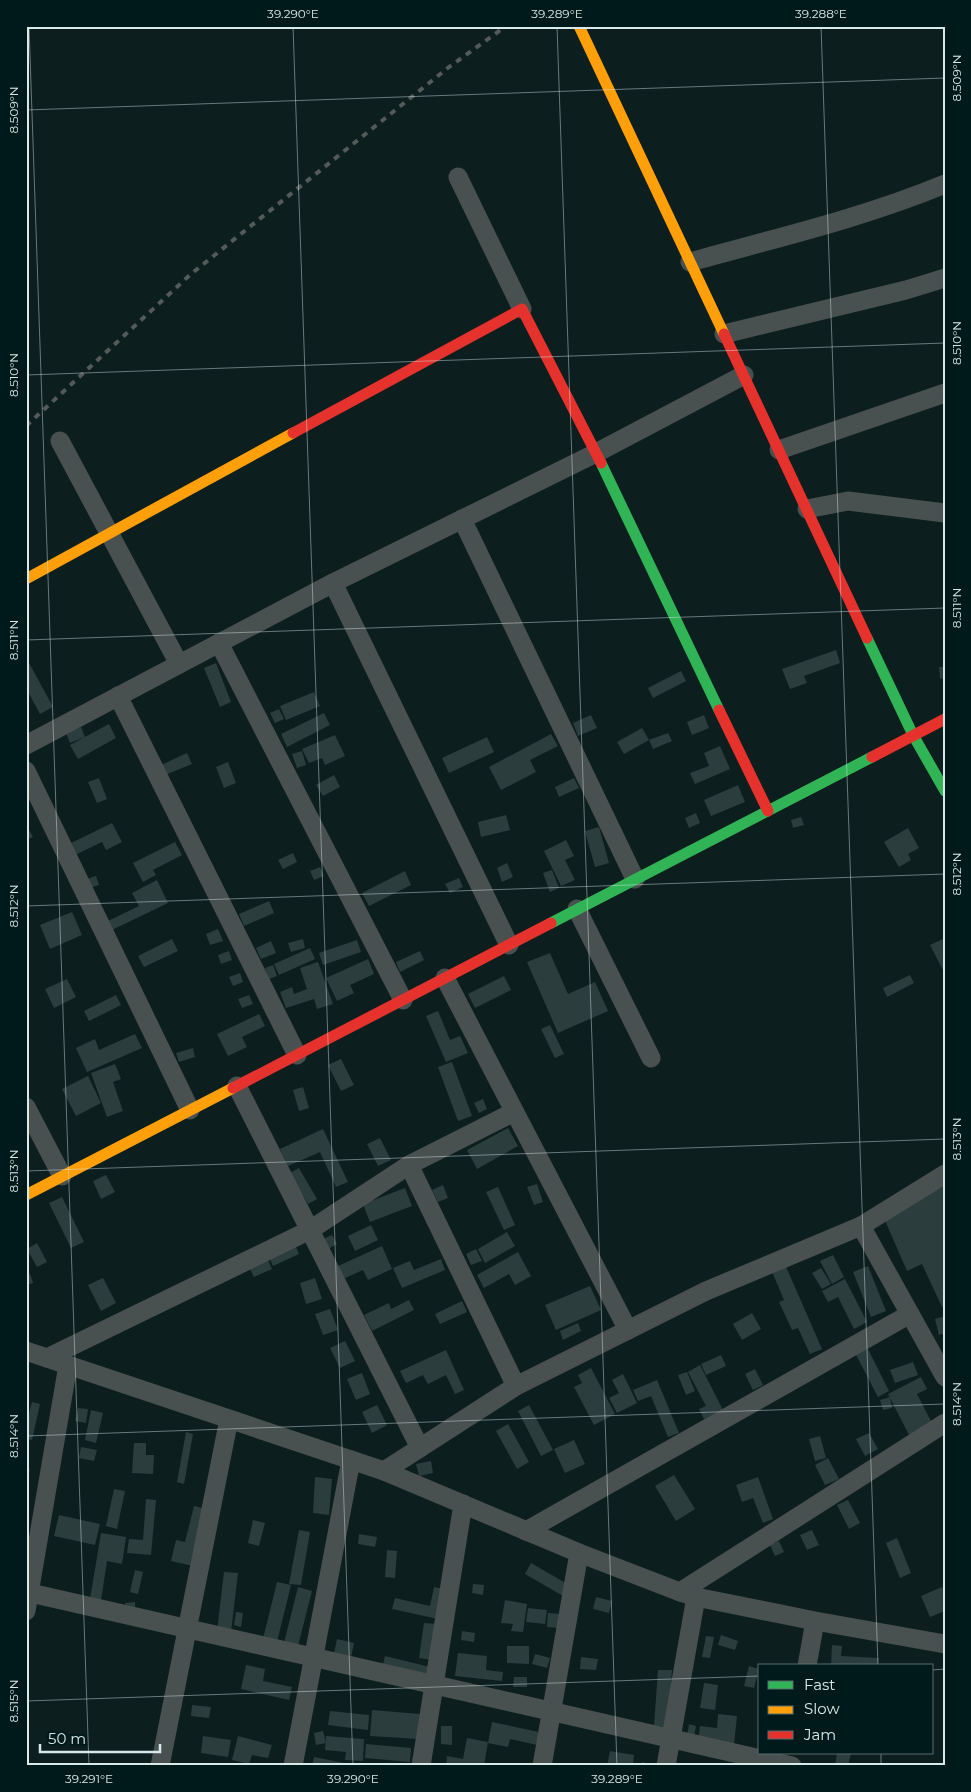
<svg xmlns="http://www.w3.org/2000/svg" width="971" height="1792" font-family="Montserrat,sans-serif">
<rect width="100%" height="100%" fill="#0d1e1f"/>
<g fill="#2c3d3e">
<path d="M836 650 840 663 804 676 807 683 790 689 782 669Z"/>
<path d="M28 661 53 707 40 714 26 688V662Z"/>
<path d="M216 663 231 702 220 707 204 668Z"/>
<path d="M939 667H945V678L940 679Z"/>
<path d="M681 671 686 681 653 698 648 688Z"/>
<path d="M314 692 320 706 286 720 280 706Z"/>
<path d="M279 709 284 719 275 723 270 713Z"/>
<path d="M324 713 330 725 287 747 281 734Z"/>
<path d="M591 715 597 728 578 736 573 723Z"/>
<path d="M704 715 709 728 692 735 687 722Z"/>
<path d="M109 724 116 738 78 759 70 745Z"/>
<path d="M81 727 85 737 70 743 66 733Z"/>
<path d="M642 728 649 740 624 754 617 742Z"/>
<path d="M668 733 672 741 653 749 649 740Z"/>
<path d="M551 734 558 746 530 760 536 772 501 790 489 767Z"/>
<path d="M335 735 345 756 325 765 322 758 309 763 302 749Z"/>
<path d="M487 737 494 752 449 773 442 758Z"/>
<path d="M720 746 730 769 695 784 690 773 709 766 704 753Z"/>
<path d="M302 751 306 765 297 768 292 754Z"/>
<path d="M187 753 192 764 165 775 161 765Z"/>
<path d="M228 762 236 783 224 788 216 767Z"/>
<path d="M334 775 340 787 323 796 316 785Z"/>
<path d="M99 778 107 799 97 803 88 782Z"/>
<path d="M574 778 579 788 559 797 555 787Z"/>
<path d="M738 785 745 802 711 816 704 800Z"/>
<path d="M696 813 700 823 689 828 685 818Z"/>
<path d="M506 815 510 830 481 837 478 822Z"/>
<path d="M801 817 804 825 793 828 791 820Z"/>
<path d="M112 823 122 842 106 850 102 842 75 855 69 844Z"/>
<path d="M599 827 609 863 595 867 585 831Z"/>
<path d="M26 828H28L33 837 26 840Z"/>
<path d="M908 828 919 848 908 854 911 860 899 867 884 842Z"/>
<path d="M566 840 574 856 565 860 575 880 561 886 544 851Z"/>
<path d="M175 842 182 855 153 870 156 875 143 882 133 863Z"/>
<path d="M293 853 297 862 283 869 278 860Z"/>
<path d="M507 863 513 877 502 882 497 868Z"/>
<path d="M320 867 324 876 314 880 310 871Z"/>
<path d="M552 870 559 888 550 892 543 873Z"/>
<path d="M405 871 411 885 369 906 362 893Z"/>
<path d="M96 876 99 885 90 888 87 879Z"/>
<path d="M459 878 463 887 450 893 445 884Z"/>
<path d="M157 880 168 903 112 930 108 921 139 906 132 893Z"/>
<path d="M269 901 274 913 244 926 239 914Z"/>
<path d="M72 912 82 935 50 949 40 925Z"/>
<path d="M218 929 223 941 210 945 206 934Z"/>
<path d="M945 938V974L930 945Z"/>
<path d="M172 939 178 951 144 967 138 956Z"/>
<path d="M303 939 305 948 291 952 288 943Z"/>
<path d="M357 940 361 952 323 965 319 953Z"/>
<path d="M271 941 276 953 261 959 256 948Z"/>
<path d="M310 948 315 959 279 975 274 964Z"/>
<path d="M229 951 232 960 221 964 218 955Z"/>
<path d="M420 951 424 960 400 972 396 962Z"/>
<path d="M550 953 568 994 595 982 608 1011 558 1033 527 962Z"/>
<path d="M368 959 374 974 350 985 354 993 337 1001 326 978Z"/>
<path d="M318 962 333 1004 317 1009 314 999 286 1008 280 992 292 987 294 994 307 989 300 968Z"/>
<path d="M273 965 277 976 269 979 265 968Z"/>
<path d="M240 973 243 982 233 986 229 977Z"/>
<path d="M910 975 914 983 887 997 883 988Z"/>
<path d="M504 976 511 990 475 1008 468 994Z"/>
<path d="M67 979 76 997 54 1008 45 989Z"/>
<path d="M116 995 121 1005 89 1021 84 1011Z"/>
<path d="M249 995 253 1004 242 1008 238 999Z"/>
<path d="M438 1011 450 1040 460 1036 468 1053 446 1062 426 1016Z"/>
<path d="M259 1014 265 1026 242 1037 247 1047 228 1056 217 1034Z"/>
<path d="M550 1025 564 1054 555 1058 541 1029Z"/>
<path d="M135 1034 142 1048 87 1072 76 1048 95 1039 99 1050Z"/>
<path d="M193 1048 195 1057 179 1062 176 1053Z"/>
<path d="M341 1059 354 1085 341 1091 328 1065Z"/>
<path d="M452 1062 472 1116 458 1121 438 1067Z"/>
<path d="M115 1064 121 1079 113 1082 123 1111 107 1117 91 1073Z"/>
<path d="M88 1076 101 1103 76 1116 62 1089Z"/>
<path d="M303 1087 309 1108 299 1111 293 1090Z"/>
<path d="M483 1099 487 1109 479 1113 474 1103Z"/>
<path d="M508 1128 518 1146 477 1169 467 1150Z"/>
<path d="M323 1129 348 1182 336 1187 320 1152 288 1166 280 1149Z"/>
<path d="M380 1138 391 1160 378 1166 367 1144Z"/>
<path d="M299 1168 317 1199 308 1204 290 1173Z"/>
<path d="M106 1175 115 1192 101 1199 93 1181Z"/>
<path d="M945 1180V1306L942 1307 922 1264 907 1271 880 1209Z"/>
<path d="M537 1184 543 1202 534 1205 527 1187Z"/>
<path d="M443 1185 448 1198 438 1202 432 1190Z"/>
<path d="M498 1187 515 1225 504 1230 486 1192Z"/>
<path d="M405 1188 412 1206 370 1222 363 1204Z"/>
<path d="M62 1197 84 1242 71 1248 49 1203Z"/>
<path d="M371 1225 378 1240 355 1251 348 1236Z"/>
<path d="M507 1232 515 1246 485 1263 478 1249Z"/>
<path d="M332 1235 337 1244 328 1249 323 1239Z"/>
<path d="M293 1240 299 1254 273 1266 267 1252Z"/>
<path d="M37 1243 47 1262 37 1267 27 1249Z"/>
<path d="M382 1246 392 1269 368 1280 363 1270 343 1279 338 1266Z"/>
<path d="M476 1249 482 1261 471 1265 466 1254Z"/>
<path d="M518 1252 531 1276 515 1285 509 1274 484 1288 477 1275Z"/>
<path d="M833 1255 844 1277 832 1284 820 1261Z"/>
<path d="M267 1258 272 1269 254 1277 249 1267Z"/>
<path d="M441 1259 445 1270 402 1288 393 1268 410 1261 414 1270Z"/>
<path d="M784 1262 822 1349 810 1354 798 1328 792 1330 779 1302 784 1300 770 1267Z"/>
<path d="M868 1266 886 1311 871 1317 853 1272Z"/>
<path d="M821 1268 831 1284 822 1289 812 1273Z"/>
<path d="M30 1274 33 1283 26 1285V1275Z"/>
<path d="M103 1278 116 1303 101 1311 88 1285Z"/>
<path d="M315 1278 322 1299 306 1304 300 1283Z"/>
<path d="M845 1279 867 1322 854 1329 838 1297 828 1302 822 1291Z"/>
<path d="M590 1286 601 1310 556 1330 545 1305Z"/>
<path d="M409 1300 414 1310 372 1331 364 1315 389 1303 391 1309Z"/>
<path d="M462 1301 467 1312 440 1324 435 1314Z"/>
<path d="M330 1309 338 1330 323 1335 315 1314Z"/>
<path d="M752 1313 761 1329 742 1340 733 1324Z"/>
<path d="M945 1316V1333L939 1335 935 1319Z"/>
<path d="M578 1323 581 1331 563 1340 560 1331Z"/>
<path d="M345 1341 355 1361 340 1368 330 1348Z"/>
<path d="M867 1347 889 1391 878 1397 855 1353Z"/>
<path d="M446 1350 464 1390 455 1394 446 1375 428 1384 423 1375 406 1383 400 1371Z"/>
<path d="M721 1355 726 1366 706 1375 701 1364Z"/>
<path d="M913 1362 918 1375 895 1383 890 1370Z"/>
<path d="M700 1365 723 1410 704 1419 699 1409 706 1406 688 1372Z"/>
<path d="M591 1368 615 1414 594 1425 574 1387 582 1383 578 1375Z"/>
<path d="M755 1369 763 1385 753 1390 745 1374Z"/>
<path d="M687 1372 695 1391 686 1395 678 1375Z"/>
<path d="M362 1373 370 1394 356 1400 347 1379Z"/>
<path d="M623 1374 637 1403 617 1413 609 1398 619 1393 612 1380Z"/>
<path d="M921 1377 927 1389 917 1394 932 1423 909 1435 888 1394Z"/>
<path d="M657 1380 679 1433 668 1437 651 1396 638 1401 633 1390Z"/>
<path d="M890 1397 892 1408 883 1410 880 1400Z"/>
<path d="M32 1402 40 1404 32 1440 26 1439V1424Z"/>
<path d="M377 1405 387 1425 372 1433 362 1412Z"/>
<path d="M529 1405 553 1450 541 1456 518 1411Z"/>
<path d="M78 1408 88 1409 86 1423 75 1421Z"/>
<path d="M91 1410 103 1413 96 1443 85 1440Z"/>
<path d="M508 1424 529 1462 517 1469 496 1431Z"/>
<path d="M186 1432 193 1434 184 1484 177 1482Z"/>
<path d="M869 1433 878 1449 865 1456 856 1439Z"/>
<path d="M820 1436 826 1458 815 1461 809 1439Z"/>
<path d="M574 1440 585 1464 565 1473 554 1449Z"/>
<path d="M134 1443H146V1455H154L153 1474 132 1473Z"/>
<path d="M81 1447 97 1450 94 1461 79 1458Z"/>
<path d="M828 1458 839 1479 825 1485 815 1465Z"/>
<path d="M431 1461 433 1473 419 1476 416 1464Z"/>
<path d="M26 1468 30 1469 27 1482H26Z"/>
<path d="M674 1475 695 1509 676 1521 655 1486Z"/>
<path d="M315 1477 332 1479 329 1515 313 1513Z"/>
<path d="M758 1477 773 1519 763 1523 753 1498 742 1502 736 1485Z"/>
<path d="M114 1489 125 1491 117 1529 106 1526Z"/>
<path d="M146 1499 156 1500 151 1555 127 1553 129 1539 143 1540Z"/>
<path d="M848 1500 860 1523 849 1529 837 1505Z"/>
<path d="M194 1506 207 1509 193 1566 171 1561 176 1540 185 1542Z"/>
<path d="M59 1515 100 1524 95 1545 54 1536Z"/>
<path d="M253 1520 265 1523 259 1546 248 1543Z"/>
<path d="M299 1530 310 1532 301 1585 289 1584Z"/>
<path d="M812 1530 819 1545 807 1550 800 1535Z"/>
<path d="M101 1533 126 1537 122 1564 107 1561 100 1607 89 1605Z"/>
<path d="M359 1534 377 1537 375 1547 358 1544Z"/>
<path d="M897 1538 911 1573 900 1578 886 1543Z"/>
<path d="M779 1541 784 1552 775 1556 770 1545Z"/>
<path d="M387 1550 397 1551 395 1578 385 1577Z"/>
<path d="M531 1563 569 1585 563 1596 525 1574Z"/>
<path d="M135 1570 143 1572 138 1594 130 1592Z"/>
<path d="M224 1572 238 1573 231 1632 217 1631Z"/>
<path d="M277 1582 291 1585 276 1646 262 1643Z"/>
<path d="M473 1584 484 1585 483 1595 472 1593Z"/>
<path d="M298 1587 312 1591 297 1650 283 1647Z"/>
<path d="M434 1587 445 1589 438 1619 392 1609 395 1598 430 1606Z"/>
<path d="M942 1587 945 1594V1611L930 1617 921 1596Z"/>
<path d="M596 1597 612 1601 609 1613 593 1609Z"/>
<path d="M505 1600 527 1604 523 1632 511 1631 513 1624 501 1623Z"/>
<path d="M135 1602V1614L125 1615V1603Z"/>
<path d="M528 1608 547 1610 545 1624 526 1622Z"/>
<path d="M236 1612 243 1613 241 1627 234 1625Z"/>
<path d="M548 1613 560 1614 559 1628 547 1627Z"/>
<path d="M424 1623 437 1624 432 1660 419 1658Z"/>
<path d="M462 1631 475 1633 474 1642 461 1640Z"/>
<path d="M721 1635 738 1641 735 1650 718 1645Z"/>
<path d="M706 1636 714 1637 710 1658 702 1657Z"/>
<path d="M337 1639 354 1643 350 1662 333 1658Z"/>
<path d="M832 1645 842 1646 841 1656 879 1658 878 1666H831Z"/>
<path d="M507 1646H529V1664L507 1663Z"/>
<path d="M458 1653 487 1656 486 1670 503 1672 502 1681 455 1676Z"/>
<path d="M535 1654 550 1658 547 1668 532 1664Z"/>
<path d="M385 1656 430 1667 427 1679 382 1669Z"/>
<path d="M581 1657 598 1659 596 1670 580 1669Z"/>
<path d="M246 1665 265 1669 263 1681 292 1687 289 1700 241 1689Z"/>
<path d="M749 1666 759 1669 754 1688 744 1686Z"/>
<path d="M658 1670H672L668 1727 654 1726Z"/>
<path d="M514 1677H527V1687H513Z"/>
<path d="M704 1683 718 1685 715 1710 700 1708Z"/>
<path d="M192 1705 211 1707 209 1718 191 1716Z"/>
<path d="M372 1710 420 1714 418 1739 370 1736Z"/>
<path d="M330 1711 369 1715 368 1730 328 1725Z"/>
<path d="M718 1714 737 1716 734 1745 698 1741 700 1726 717 1728Z"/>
<path d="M492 1722 539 1732 537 1745 510 1739 508 1747 488 1743Z"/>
<path d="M689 1724 696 1726 694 1737 687 1736Z"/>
<path d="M441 1726H452V1745L441 1744Z"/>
<path d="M323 1731 326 1743 316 1745 314 1733Z"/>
<path d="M203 1736 231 1740 228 1757 201 1753Z"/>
<path d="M238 1736 272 1745 268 1758 252 1755 249 1764 232 1760Z"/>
<path d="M326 1736 364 1739 363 1761 345 1760 346 1752 325 1750Z"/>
<path d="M467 1738 488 1742 484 1766H446L447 1756 463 1759Z"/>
<path d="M366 1744 411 1748 410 1762 365 1758Z"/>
<path d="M610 1751 634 1755 633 1766H607Z"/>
<path d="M837 1753H851L848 1766H835Z"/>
<path d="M314 1757 354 1765V1766H312Z"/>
<path d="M642 1762 654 1765V1766H642Z"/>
</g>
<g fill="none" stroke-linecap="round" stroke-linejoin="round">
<g stroke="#495050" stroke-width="19">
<path d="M458 177 522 309"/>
<path d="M690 262C776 238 863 218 945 184"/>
<path d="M724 334 906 290 945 278"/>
<path d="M60 441 179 664"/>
<path d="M779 450 945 393"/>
<path d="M807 509 848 501 945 513"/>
<path d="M462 519 635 879"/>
<path d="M333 583 509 945"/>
<path d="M219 643 403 1000"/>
<path d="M118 696 297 1055"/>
<path d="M26 745 333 583 596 453 744 375"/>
<path d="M26 771 190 1110"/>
<path d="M577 909 651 1058"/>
<path d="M445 978 628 1330"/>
<path d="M237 1086 420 1448"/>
<path d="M26 1107 62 1176"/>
<path d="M409 1165 516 1386"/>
<path d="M861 1226 945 1377"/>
<path d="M26 1351 384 1471 579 1553 680 1592 696 1597 815 1621 945 1644"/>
<path d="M47 1358 310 1230 409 1165 514 1112"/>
<path d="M384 1471 516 1386 706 1291 861 1226 945 1174"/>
<path d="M526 1531 910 1314"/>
<path d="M26 1592 792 1766"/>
<path d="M680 1592 945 1423"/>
<path d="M26 1611 68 1365"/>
<path d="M807 1666 815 1621"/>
<path d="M160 1766 229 1419"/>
<path d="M293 1766 351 1460"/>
<path d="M421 1766 463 1504"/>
<path d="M542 1766 579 1553"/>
<path d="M666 1766 696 1597"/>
</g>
<g stroke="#30b455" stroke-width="11">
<path d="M601 463 719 710"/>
<path d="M867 638 913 735 945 791"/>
<path d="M551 923 872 757"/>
</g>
<g stroke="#ff9f0a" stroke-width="11">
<path d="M579 26 724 334"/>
<path d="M26 579 293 433"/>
<path d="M26 1195 233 1088"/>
</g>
<g stroke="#e5322d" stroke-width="11">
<path d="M724 334 867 638"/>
<path d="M293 433 522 309 601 463"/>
<path d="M719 710 768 811"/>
<path d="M872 757 945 719"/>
<path d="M233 1088 551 923"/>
</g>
<path stroke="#545a5a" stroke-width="4" stroke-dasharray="6 6" stroke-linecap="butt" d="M26 426 191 274 449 67 506 26"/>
</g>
<path fill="none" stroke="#d8e9ea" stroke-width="1" stroke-opacity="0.45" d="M29 26 89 1766M293 26 353 1766M557 26 617 1766M821 26 878 1666M26 110 945 78M26 375 945 343M26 640 945 608M26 906 945 874M26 1171 945 1139M26 1436 945 1404M932 1670 945 1669M26 1701 760 1676M881 1753V1766"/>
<rect width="971" height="1792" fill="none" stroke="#001a1c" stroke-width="55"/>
<rect x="758" y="1664" width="175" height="90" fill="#001a1c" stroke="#566d6e"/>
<rect x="768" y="1681" width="25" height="8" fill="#30b455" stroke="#566d6e"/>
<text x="804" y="1690" font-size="15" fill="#d8e9ea">Fast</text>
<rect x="768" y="1706" width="25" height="8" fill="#ff9f0a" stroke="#566d6e"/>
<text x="804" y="1714" font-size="15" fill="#d8e9ea">Slow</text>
<rect x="768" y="1731" width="25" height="8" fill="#e5322d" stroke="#566d6e"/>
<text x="804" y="1740" font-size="15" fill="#d8e9ea">Jam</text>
<path d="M40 1744v8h120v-8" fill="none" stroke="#d8e9ea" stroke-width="2.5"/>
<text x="48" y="1744" font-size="15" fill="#d8e9ea" stroke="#001a1c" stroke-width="4" paint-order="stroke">50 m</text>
<rect x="28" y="28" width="916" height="1736" fill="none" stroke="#d8e9ea" stroke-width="2"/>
<g font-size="12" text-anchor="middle" fill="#d8e9ea">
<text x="293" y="18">39.290°E</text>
<text x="557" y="18">39.289°E</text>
<text x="821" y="18">39.288°E</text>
<text transform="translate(957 78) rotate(-90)" y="4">8.509°N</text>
<text transform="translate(14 110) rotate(-90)" y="4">8.509°N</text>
<text transform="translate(957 343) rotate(-90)" y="4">8.510°N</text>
<text transform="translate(14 375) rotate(-90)" y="4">8.510°N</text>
<text transform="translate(957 608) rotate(-90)" y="4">8.511°N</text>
<text transform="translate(14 640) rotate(-90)" y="4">8.511°N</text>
<text transform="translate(957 874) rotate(-90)" y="4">8.512°N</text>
<text transform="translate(14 906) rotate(-90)" y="4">8.512°N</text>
<text transform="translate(957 1139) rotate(-90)" y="4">8.513°N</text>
<text transform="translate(14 1171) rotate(-90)" y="4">8.513°N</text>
<text transform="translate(957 1404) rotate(-90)" y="4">8.514°N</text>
<text transform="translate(14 1436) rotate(-90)" y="4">8.514°N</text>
<text transform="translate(14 1701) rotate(-90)" y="4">8.515°N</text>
<text x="89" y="1783">39.291°E</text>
<text x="353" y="1783">39.290°E</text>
<text x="617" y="1783">39.289°E</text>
</g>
</svg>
